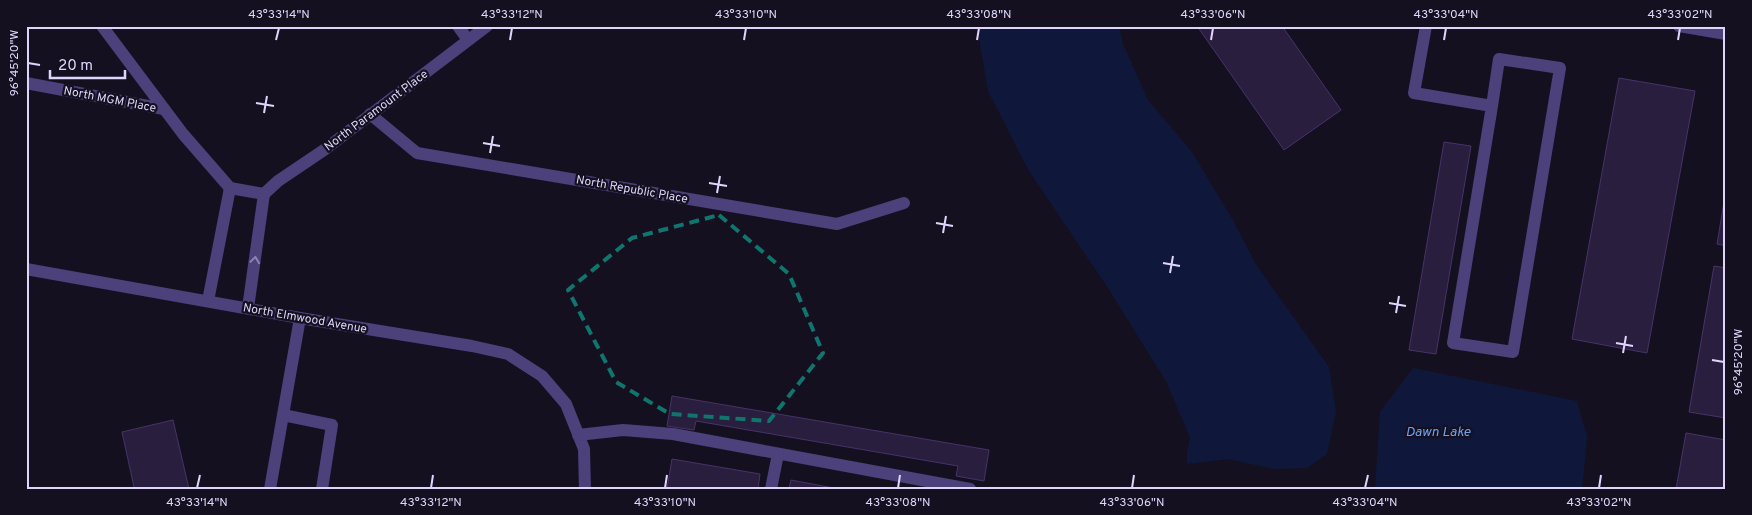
<svg xmlns="http://www.w3.org/2000/svg" width="1752" height="515" font-family="Overpass,sans-serif">
<rect width="100%" height="100%" fill="#151020"/>
<g fill="#0f183a">
<path d="M977 26H1119L1123 44 1148 100 1192 152 1231 217 1257 266 1329 367 1336 412 1327 454 1307 468 1274 469 1228 459 1187 464V452L1190 438 1167 383 1108 288 1029 171 988 91Z"/>
<path d="M1413 368 1577 401 1587 437 1582 489H1375L1380 412Z"/>
</g>
<g fill="#2a1e3f" stroke="#463368">
<path d="M1197 26H1282L1341 110 1284 150Z"/>
<path d="M1619 78 1695 91 1647 353 1572 339Z"/>
<path d="M1444 142 1471 146 1436 354 1409 350Z"/>
<path d="M1726 190V246L1717 244Z"/>
<path d="M1714 266 1726 268V418L1689 412Z"/>
<path d="M672 396 989 450 984 481 956 476 958 466 696 421 694 430 667 426Z"/>
<path d="M173 420 189 489H133L134 487 122 432Z"/>
<path d="M1686 433 1726 440V489H1676Z"/>
<path d="M672 459 760 474 758 489H667Z"/>
<path d="M791 480 839 489H789Z"/>
</g>
<g fill="none" stroke-linecap="round" stroke-linejoin="round">
<g stroke="#4c417a" stroke-width="12">
<path d="M102 26 183 134 230 188"/>
<path d="M458 26 468 40"/>
<path d="M1426 26 1414 93 1492 106 1453 343 1513 352 1560 68 1499 59 1492 106"/>
<path d="M1679 26 1726 34"/>
<path d="M26 83 164 109"/>
<path d="M370 114 417 153 837 224 904 203"/>
<path d="M230 188 264 194 278 181 324 150 487 26"/>
<path d="M26 269 300 318 472 346 508 354 542 376 566 404 584 449 585 489"/>
<path d="M208 301 230 188"/>
<path d="M248 308 264 194"/>
<path d="M283 415 332 425 322 489"/>
<path d="M578 435 623 430 673 434 970 489"/>
<path d="M270 489 300 318"/>
<path d="M771 489 778 454"/>
</g>
</g>
<defs><path id="oneway-chevron" d="M-2-3.5L2.5 0L-2 3.5" fill="none" stroke-width="1.6" stroke-linecap="round" stroke-linejoin="round" transform="scale(1.25)"/></defs>
<use stroke="#8e84b4" href="#oneway-chevron" transform="translate(255 260) rotate(-82)"/>
<path fill="none" stroke="#0f766e" stroke-width="4" stroke-dasharray="10 6" stroke-linejoin="round" d="M719 215 789 274 823 353 769 421 670 414 616 382 568 290 632 238Z"/>
<path fill="none" stroke="#dfd5fa" stroke-width="2" d="M276 40 279 28M510 40 512 28M744 40 746 28M977 40 979 28M1211 40 1213 28M1444 40 1446 28M1678 40 1680 28M28 63 40 65M256 103 274 106M264 113 267 96M483 143 500 146M490 153 493 136M709 183 727 186M717 193 720 176M936 223 953 226M943 233 946 216M1163 263 1180 266M1170 273 1173 256M1389 303 1406 306M1396 313 1399 296M1616 343 1633 346M1623 353 1626 336M1712 360 1724 362M197 488 200 475M431 488 433 475M665 488 667 475M898 488 900 475M1132 488 1134 475M1365 488 1368 475M1599 488 1601 475"/>
<g text-anchor="middle" stroke-width="4.5" stroke-linejoin="round" paint-order="stroke">
<g font-size="12" fill="#dfd5fa" stroke="#151020">
<text transform="translate(110 99) rotate(11)" y="4">North MGM Place</text>
<text transform="translate(376 110) rotate(-37)" y="4">North Paramount Place</text>
<text transform="translate(632 189) rotate(10)" y="4">North Republic Place</text>
<text transform="translate(305 318) rotate(10)" y="4">North Elmwood Avenue</text>
</g>
<g font-size="14" font-style="italic" fill="#6fa0ed" stroke="#151020">
<text x="1438" y="436">Dawn Lake</text>
</g>
</g>
<rect width="1752" height="515" fill="none" stroke="#151020" stroke-width="55"/>
<path d="M50 70v8h75v-8" fill="none" stroke="#dfd5fa" stroke-width="2.5"/>
<text x="58" y="70" font-size="15" fill="#dfd5fa" stroke="#151020" stroke-width="4" paint-order="stroke">20 m</text>
<rect x="28" y="28" width="1696" height="460" fill="none" stroke="#dfd5fa" stroke-width="2"/>
<g font-size="12" text-anchor="middle" fill="#dfd5fa">
<text x="279" y="18">43°33'14"N</text>
<text x="512" y="18">43°33'12"N</text>
<text x="746" y="18">43°33'10"N</text>
<text x="979" y="18">43°33'08"N</text>
<text x="1213" y="18">43°33'06"N</text>
<text x="1446" y="18">43°33'04"N</text>
<text x="1680" y="18">43°33'02"N</text>
<text transform="translate(14 63) rotate(-90)" y="4">96°45'20"W</text>
<text transform="translate(1738 362) rotate(-90)" y="4">96°45'20"W</text>
<text x="197" y="506">43°33'14"N</text>
<text x="431" y="506">43°33'12"N</text>
<text x="665" y="506">43°33'10"N</text>
<text x="898" y="506">43°33'08"N</text>
<text x="1132" y="506">43°33'06"N</text>
<text x="1365" y="506">43°33'04"N</text>
<text x="1599" y="506">43°33'02"N</text>
</g>
</svg>
